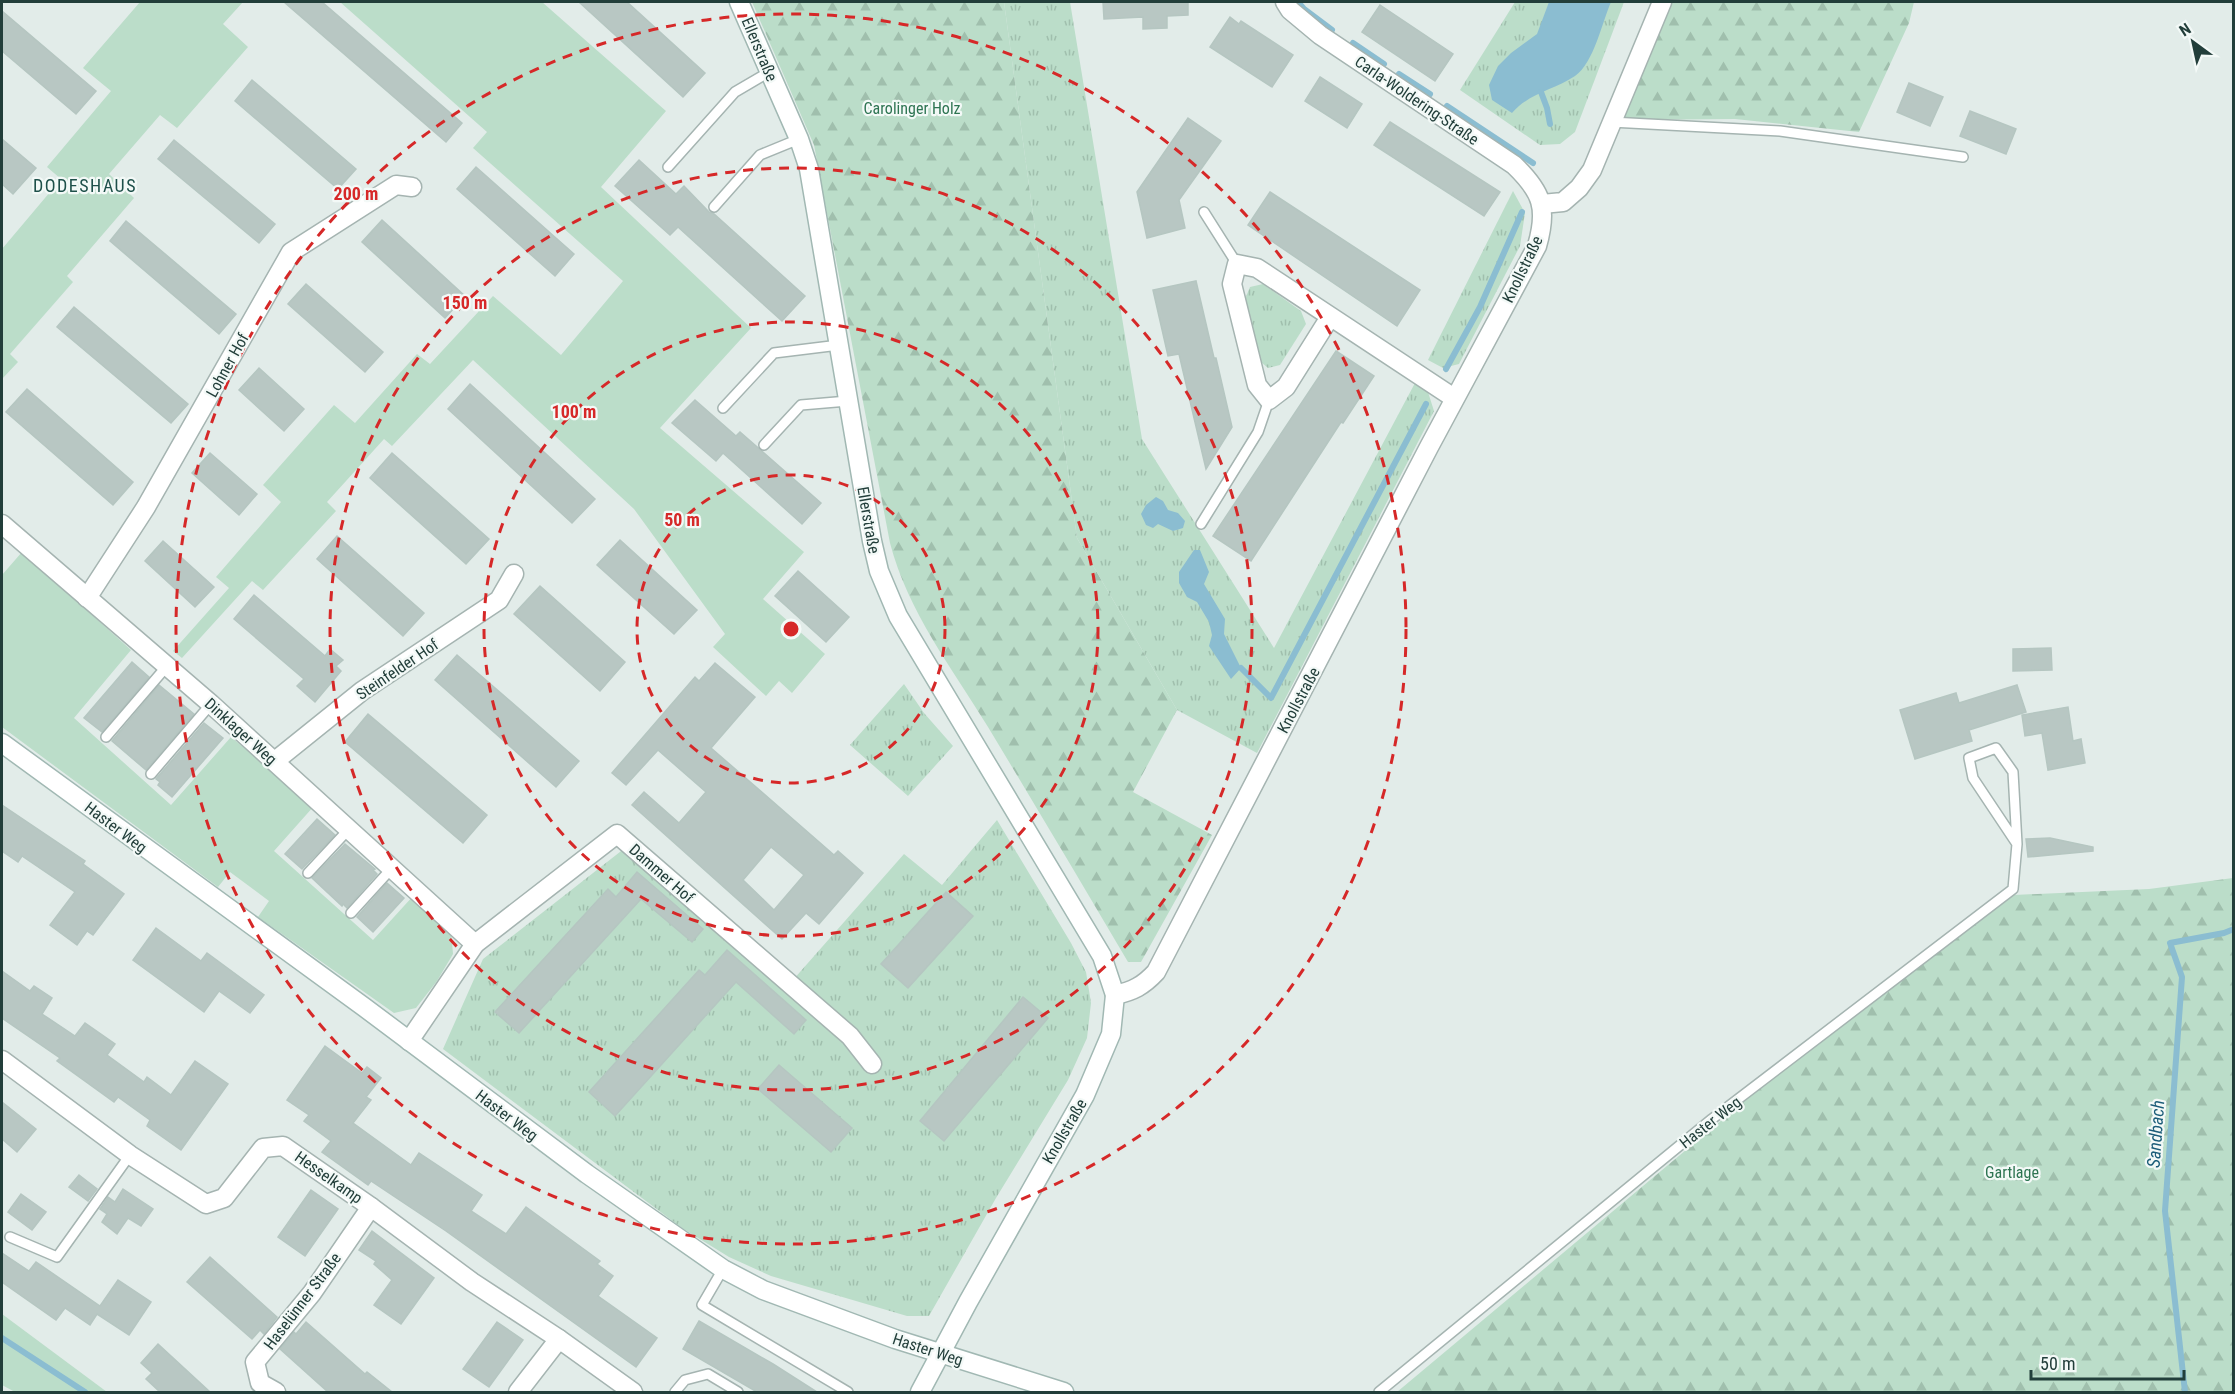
<svg xmlns="http://www.w3.org/2000/svg" width="2235" height="1394" font-family="'Roboto Condensed',sans-serif">
<defs>
<pattern id="grass-tufts" width="24" height="20" patternUnits="userSpaceOnUse" patternTransform="scale(1.5)"><rect width="24" height="20" fill="#bbddc9"/><path d="M3 7l-1-3M5 7V3M7 7l1-3M15 17l-1-3M17 17v-4M19 17l1-3" fill="none" stroke="#a0bfad"/></pattern>
<pattern id="forest-firs" width="22" height="20" patternUnits="userSpaceOnUse" patternTransform="scale(1.5)"><rect width="22" height="20" fill="#bbddc9"/><path d="M5 1l3.5 6h-7zM16 11l3.5 6h-7z" fill="#a0bfad"/></pattern>
</defs>
<rect width="100%" height="100%" fill="#e2ece9"/>
<g fill="url(#grass-tufts)">
<path d="M1004 2H1070L1142 439 1274 648 1415 383 1428 392 1434 411 1257 753 1177 710 1077 538Z"/>
<path d="M1515 2H1624L1575 132 1560 144 1540 145 1460 90Z"/>
<path d="M1513 191 1525 213 1520 246 1459 364 1443 368 1428 360Z"/>
<path d="M1263 284 1301 311 1306 324 1280 365 1268 368 1261 362 1245 299 1250 287Z"/>
<path d="M904 684 924 713 953 746 908 796 850 745Z"/>
<path d="M997 820 1071 943 1086 972 1091 1003 1087 1038 1068 1080 996 1198 929 1316H907L771 1276 729 1257 682 1228 443 1049 483 959 625 848 785 989 904 854 942 885Z"/>
</g>
<g fill="url(#forest-firs)">
<path d="M752 2H1004L1077 538 1177 710 1133 792 1212 835 1141 962H1128C1082 884 1035 805 988 727 952 668 908 612 890 543L814 145Z"/>
<path d="M1669 2H1914L1909 23 1859 132 1735 119 1622 120Z"/>
<path d="M2233 878V1392H1397L1815 1042 2014 895 2149 889Z"/>
</g>
<g fill="#bbddc9">
<path d="M140 2H243L223 24 248 47 177 128 160 115 109 174 134 198 67 276 73 282 10 354 18 362 2 379V249L61 179 47 167 111 91 83 68Z"/>
<path d="M340 2H542L666 111 601 187 751 328 660 428 804 552 763 599 825 654 792 693 779 681 766 696 713 647 725 634 634 509 473 360 392 446 384 439 327 502 336 511 263 590 252 581 182 658 173 651 229 588 216 577 281 502 263 485 334 405 355 423 417 354 430 364 493 296 561 355 623 281 473 148 487 132Z"/>
<path d="M22 552 131 650 74 718 171 805 231 737 314 806 274 851 373 940 414 895 451 931 453 954 437 981 416 1008 394 1013 258 917 269 901 230 872 218 887 2 727V575Z"/>
<path d="M2 1314 107 1392H15L2 1385Z"/>
</g>
<g fill="#8bbdd1">
<path d="M1549 2H1611C1602 22 1594 63 1575 76 1554 90 1529 93 1512 113L1492 100 1489 85 1498 66 1511 53 1537 34Z"/>
<path d="M1156 497 1163 501 1168 510 1178 513 1185 521 1183 528 1173 531 1158 524 1153 528 1146 525 1141 514 1146 505Z"/>
<path d="M1194 550H1200L1209 572 1204 584 1225 619 1224 634 1241 668 1231 679 1209 646 1212 635 1209 622 1197 602 1187 597 1179 583V572Z"/>
</g>
<g fill="none" stroke-linecap="round" stroke-linejoin="round">
<g stroke="#8bbdd1" stroke-width="6">
<path d="M1298 2 1304 9 1332 30"/>
<path d="M1353 43 1384 64"/>
<path d="M1399 74 1430 94"/>
<path d="M1541 92 1547 108 1550 124"/>
<path d="M1447 106 1533 163"/>
<path d="M1446 369 1480 307 1522 212"/>
<path d="M1241 668 1271 698 1426 404"/>
<path d="M2 1338 85 1392"/>
<path d="M2185 1392 2165 1211 2182 977 2170 943 2224 933 2234 929"/>
</g>
</g>
<g fill="#b8c7c3" stroke="#b5c6c1" stroke-width="1.5" fill-rule="evenodd">
<path d="M284 2H322L462 123 446 142Z"/>
<path d="M579 2H627L705 73 683 97Z"/>
<path d="M1103 2H1188V15L1167 16V28L1143 29V17L1104 19Z"/>
<path d="M1380 5 1453 54 1435 81 1362 32Z"/>
<path d="M2 11 96 91 76 114 2 51Z"/>
<path d="M1230 17 1239 24 1241 21 1293 55 1272 87 1210 47Z"/>
<path d="M1320 77 1362 104 1347 128 1305 101Z"/>
<path d="M252 80 356 169 338 189 235 101Z"/>
<path d="M1909 83 1943 97 1930 126 1897 112Z"/>
<path d="M1970 111 2016 129 2006 154 1960 136Z"/>
<path d="M1188 118 1221 141 1179 200 1185 228 1147 238 1137 192Z"/>
<path d="M1390 122 1500 192 1484 216 1374 145Z"/>
<path d="M2 139 36 168 13 194 2 184Z"/>
<path d="M174 140 275 224 259 243 158 159Z"/>
<path d="M639 160 676 194 684 186 709 212 714 214 805 296 782 321 678 227 670 235 615 186Z"/>
<path d="M476 167 574 254 555 276 457 189Z"/>
<path d="M1270 192 1420 290 1397 326 1248 225Z"/>
<path d="M382 220 465 296 445 318 362 242Z"/>
<path d="M126 221 236 314 219 334 110 241Z"/>
<path d="M1196 281 1214 358H1216L1232 427 1206 469 1179 354 1168 356 1153 290Z"/>
<path d="M306 284 383 352 365 372 288 304Z"/>
<path d="M74 307 188 404 171 423 57 327Z"/>
<path d="M1336 351 1374 376 1343 423 1341 422 1251 561 1213 536Z"/>
<path d="M259 368 304 409 284 431 239 390Z"/>
<path d="M470 384 595 499 572 523 448 409Z"/>
<path d="M27 389 133 482 113 505 6 412Z"/>
<path d="M695 400 736 436 740 432 821 503 802 524 723 453 716 461 672 423Z"/>
<path d="M210 453 257 494 239 515 192 473Z"/>
<path d="M392 453 489 539 466 564 370 478Z"/>
<path d="M337 536 424 613 403 636 317 559Z"/>
<path d="M620 540 697 610 674 634 597 565Z"/>
<path d="M163 541 214 587 195 607 145 561Z"/>
<path d="M798 571 849 617 826 642 775 596Z"/>
<path d="M540 586 625 662 600 691 514 614Z"/>
<path d="M254 595 325 656 330 649 343 660 336 666 341 671 315 702 297 686 304 679 234 619Z"/>
<path d="M2051 648 2052 670 2013 671V649Z"/>
<path d="M457 655 579 761 556 787 435 680Z"/>
<path d="M132 662 149 677 102 732 84 718Z"/>
<path d="M715 663 755 697 711 748 834 855 838 851 863 873 819 924 806 913 782 939 632 805 644 792 679 823 706 792 658 750 626 785 612 773 695 677 699 681ZM771 847 804 875 774 910 743 880Z"/>
<path d="M159 685 194 714 146 770 112 741Z"/>
<path d="M2017 685 2026 712 1969 730 1972 741 1915 759 1900 710 1956 693 1959 703Z"/>
<path d="M2068 707 2073 741 2081 739 2085 763 2048 770 2042 733 2025 736 2022 715Z"/>
<path d="M368 714 487 815 463 843 345 742Z"/>
<path d="M204 723 223 738 172 797 158 785 160 782 156 779Z"/>
<path d="M2 805 85 861 83 864 124 894 93 935 87 931 77 945 50 925 75 892 22 856 18 862 2 851Z"/>
<path d="M317 819 335 835 302 869 285 854Z"/>
<path d="M2050 838 2093 847V851L2028 857 2026 839Z"/>
<path d="M345 844 375 869 373 870 377 874 347 908 343 904 342 906 312 878Z"/>
<path d="M637 872 703 929 692 942 641 899 519 1033 495 1012 608 889 616 897Z"/>
<path d="M387 883 404 898 373 932 357 917Z"/>
<path d="M946 892 973 916 908 988 881 964Z"/>
<path d="M156 928 201 961 207 953 264 995 250 1013 219 991 204 1012 133 960Z"/>
<path d="M727 950 806 1020 794 1034 736 982 615 1116 589 1092 699 970 705 975Z"/>
<path d="M2 971 30 991 34 986 52 998 42 1014 75 1036 85 1023 115 1044 107 1055 144 1082 147 1077 171 1095 195 1061 228 1084 181 1150 147 1126 150 1120 118 1097 114 1102 57 1061 60 1058 2 1018Z"/>
<path d="M1023 997 1048 1018 944 1141 920 1121Z"/>
<path d="M325 1046 362 1073 367 1067 381 1078 366 1097 371 1100 353 1123 411 1165 419 1153 482 1195 471 1211 506 1234 526 1207 600 1261 597 1264 613 1276 598 1296 657 1338 636 1367 446 1231 371 1181 368 1185 322 1152 331 1141 304 1121 309 1115 287 1100Z"/>
<path d="M779 1065 852 1128 831 1152 758 1089Z"/>
<path d="M2 1102 36 1129 17 1152 2 1139Z"/>
<path d="M79 1175 97 1189 88 1201 69 1187Z"/>
<path d="M123 1189 153 1209 141 1226 128 1218 117 1234 102 1222 107 1214 100 1209 108 1197 115 1202Z"/>
<path d="M311 1190 338 1209 305 1256 278 1237Z"/>
<path d="M21 1194 46 1212 32 1230 8 1212Z"/>
<path d="M372 1231 434 1278 401 1324 374 1305 392 1280 374 1264 376 1261 359 1250Z"/>
<path d="M2 1253 29 1271 36 1262 100 1306 118 1280 151 1302 129 1335 97 1314 90 1325 65 1308 56 1320 2 1282Z"/>
<path d="M210 1257 277 1317 264 1334 260 1330 252 1339 187 1282Z"/>
<path d="M699 1321 773 1364 817 1392H757L683 1349Z"/>
<path d="M306 1322 365 1374 367 1372 392 1392H328L280 1349 294 1332 296 1334Z"/>
<path d="M497 1322 523 1340 489 1387 463 1369Z"/>
<path d="M158 1344 210 1392H160L146 1379 152 1373 141 1363Z"/>
</g>
<g fill="none" stroke-linecap="round" stroke-linejoin="round">
<g stroke="#a5b4b1" stroke-width="12">
<g id="lane">
<path d="M1611 122 1780 131 1963 157"/>
<path d="M668 167 735 92 769 72"/>
<path d="M714 207 760 155 799 139"/>
<path d="M1204 212 1237 264"/>
<path d="M723 408 774 353 839 345"/>
<path d="M764 445 801 405 848 401"/>
<path d="M1201 524 1258 432 1269 400"/>
<path d="M106 737 167 666"/>
<path d="M151 774 211 704"/>
<path d="M308 873 349 829"/>
<path d="M351 913 392 868"/>
<path d="M10 1237 57 1257 130 1155"/>
<path d="M723 1269 702 1305 848 1392"/>
<path d="M675 1392 685 1380 708 1374 738 1392"/>
<path d="M1379 1392 1712 1119 2013 889 2017 844 2013 772 1996 748 1969 758 1973 778 2017 844"/>
</g>
</g>
<g stroke="#a5b4b1" stroke-width="21">
<g id="street">
<path d="M1542 204 1563 202 1579 188 1592 170 1662 2"/>
<path d="M1330 317 1286 387 1269 400 1257 385 1232 284 1237 264 1257 268 1454 398"/>
<path d="M2 524 211 704 475 944"/>
<path d="M87 598 146 507 291 252 396 185 412 187"/>
<path d="M275 761 362 691 499 600 514 574"/>
<path d="M1115 995C1133 991 1143 986 1156 972L1429 447 1537 246C1548 208 1542 192 1514 165L1320 35 1290 10 1285 2"/>
<path d="M409 1041 475 944 617 834 850 1036 872 1064"/>
<path d="M2 1060 130 1155 206 1204 224 1198 263 1148 283 1146 371 1207 472 1282 559 1339 633 1392"/>
<path d="M276 1392 260 1383 255 1362 312 1293 371 1207"/>
<path d="M518 1392 559 1339"/>
</g>
</g>
<g stroke="#a1b8b3" stroke-width="21">
<g id="secondary">
<path d="M739 2 799 139 809 169 872 541 879 571 898 616 1102 956 1115 995 1111 1034 1085 1095 968 1302 920 1392"/>
<path d="M2 743 364 1007 587 1174 723 1269 763 1290 895 1339 1064 1392"/>
</g>
</g>
<use href="#lane" stroke="#fff" stroke-width="9"/>
<use href="#street" stroke="#fff" stroke-width="18"/>
<use href="#secondary" stroke="#fff" stroke-width="18"/>
</g>
<g fill="none" stroke="#d62828" stroke-width="3" stroke-dasharray="10 8">
<circle cx="791" cy="629" r="154"/>
<circle cx="791" cy="629" r="307"/>
<circle cx="791" cy="629" r="461"/>
<circle cx="791" cy="629" r="615"/>
</g>
<g text-anchor="middle" stroke-width="4.5" stroke-linejoin="round" paint-order="stroke">
<g font-size="16" fill="#223e3a" stroke="#f3f9f7">
<text transform="translate(760 49) rotate(67)" y="6">Ellerstraße</text>
<text transform="translate(1417 100) rotate(34)" y="6">Carla-Woldering-Straße</text>
<text transform="translate(1522 269) rotate(-64)" y="6">Knollstraße</text>
<text transform="translate(227 365) rotate(-61)" y="6">Lohner Hof</text>
<text transform="translate(869 520) rotate(80)" y="6">Ellerstraße</text>
<text transform="translate(397 669) rotate(-34)" y="6">Steinfelder Hof</text>
<text transform="translate(1298 700) rotate(-62)" y="6">Knollstraße</text>
<text transform="translate(241 731) rotate(42)" y="6">Dinklager Weg</text>
<text transform="translate(116 827) rotate(37)" y="6">Haster Weg</text>
<text transform="translate(662 873) rotate(41)" y="6">Dammer Hof</text>
<text transform="translate(507 1115) rotate(37)" y="6">Haster Weg</text>
<text transform="translate(1710 1122) rotate(-38)" y="6">Haster Weg</text>
<text transform="translate(1064 1131) rotate(-60)" y="6">Knollstraße</text>
<text transform="translate(329 1177) rotate(35)" y="6">Hesselkamp</text>
<text transform="translate(302 1301) rotate(-53)" y="6">Haselünner Straße</text>
<text transform="translate(928 1349) rotate(18)" y="6">Haster Weg</text>
</g>
<g font-size="16" fill="#2d7452" stroke="#f3f9f7">
<text x="912" y="114">Carolinger Holz</text>
<text x="2012" y="1178">Gartlage</text>
</g>
<g font-size="18" letter-spacing="1.5" fill="#1e504a" stroke="#f3f9f7">
<text x="85" y="192">DODESHAUS</text>
</g>
<g font-size="18" font-style="italic" fill="#1c5d79" stroke="#f3f9f7">
<text transform="translate(2156 1134) rotate(-86)" y="6">Sandbach</text>
</g>
</g>
<circle cx="791" cy="629" r="9" fill="#d62828" stroke="#f3f9f7" stroke-width="3"/>
<g font-size="18" text-anchor="middle" font-weight="bold" fill="#d62828" stroke="#f3f9f7" stroke-width="4.5" stroke-linejoin="round" paint-order="stroke">
<text x="356" y="200">200 m</text>
<text x="465" y="309">150 m</text>
<text x="574" y="418">100 m</text>
<text x="682" y="526">50 m</text>
</g>
<rect width="2235" height="1394" fill="none" stroke="#223e3a" stroke-width="6"/>
<g transform="translate(2193 42) rotate(327)" stroke="#f3f9f7" stroke-width="4.5" paint-order="stroke">
<path d="M0-4.5L10 22L0 15L-10 22Z" fill="#223e3a"/>
<text y="-9" font-size="16" font-weight="bold" text-anchor="middle" fill="#223e3a">N</text>
</g>
<path d="M2031 1370v9h153v-9" fill="none" stroke="#223e3a" stroke-width="3"/>
<text x="2040" y="1370" font-size="18" fill="#223e3a" stroke="#f3f9f7" stroke-width="4.5" paint-order="stroke">50 m</text>
</svg>
